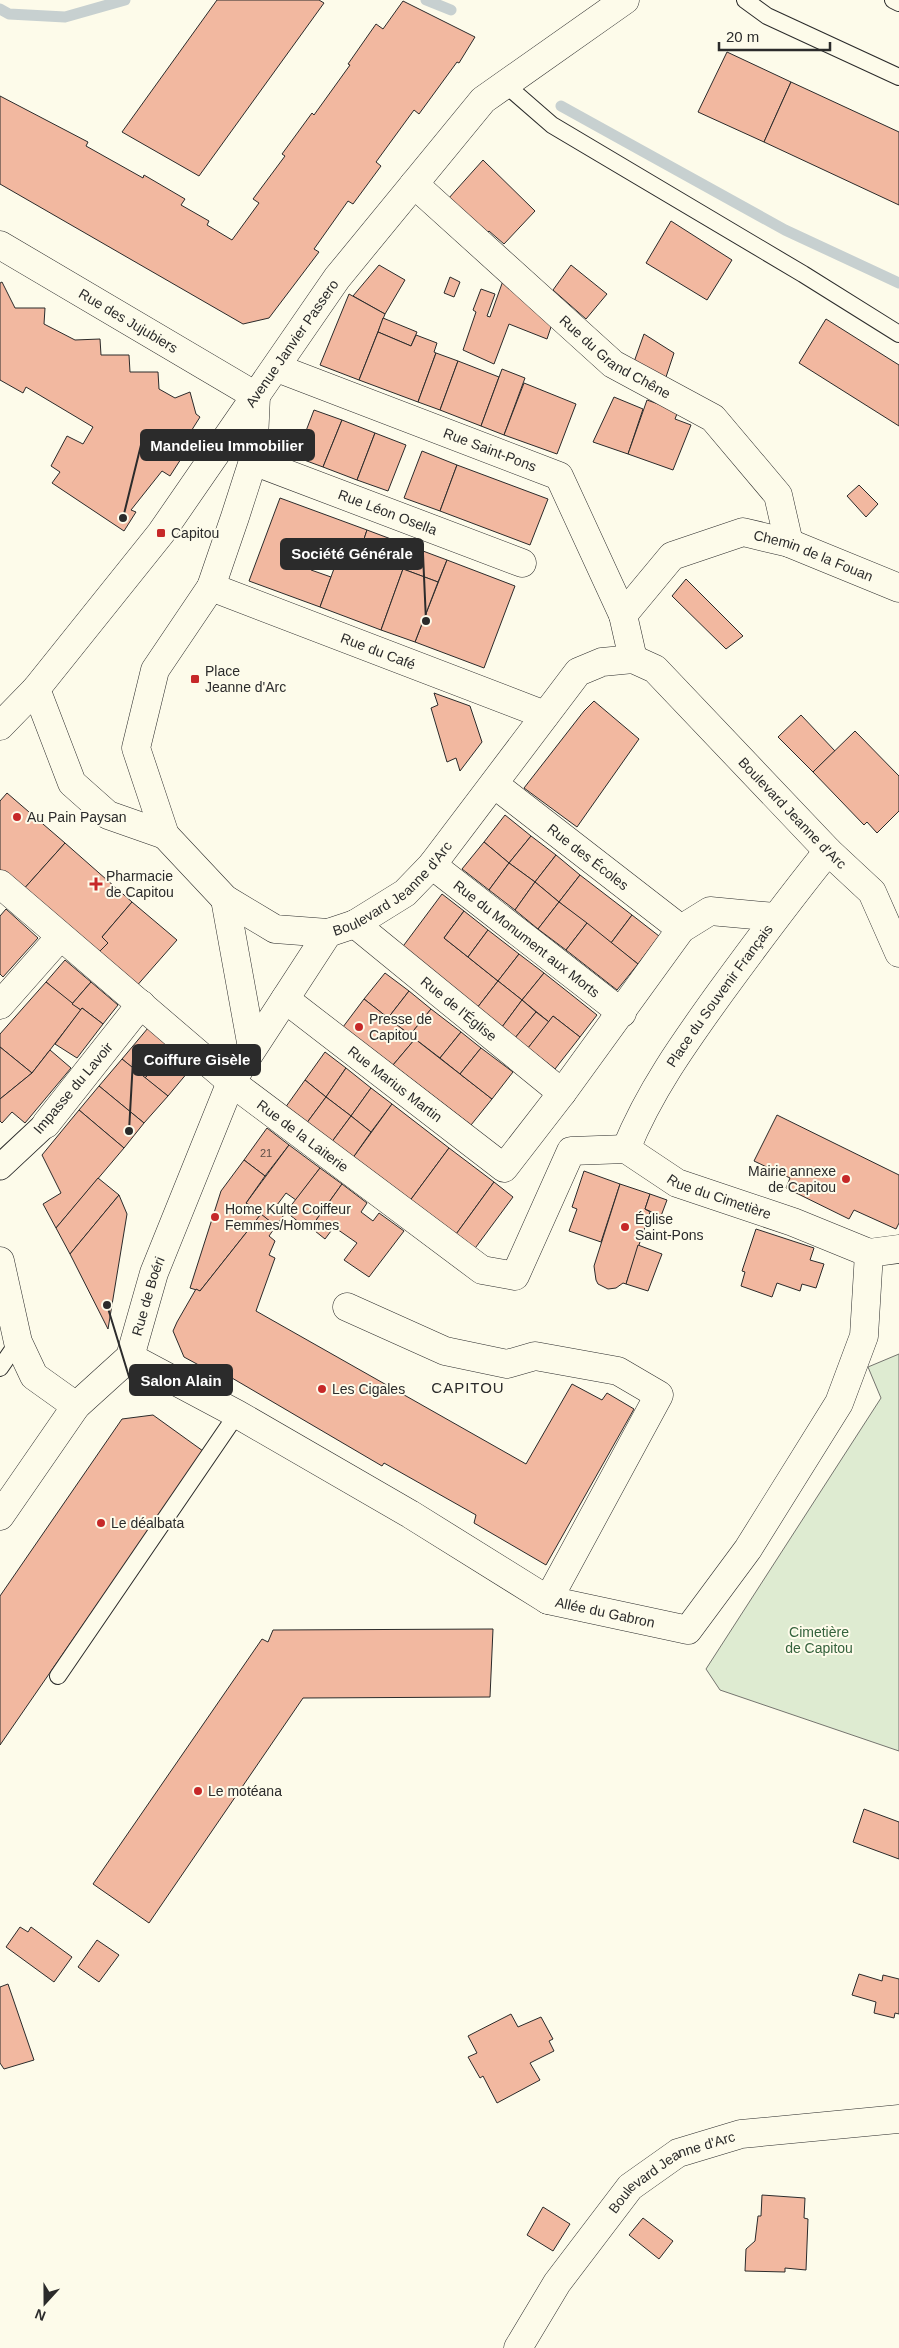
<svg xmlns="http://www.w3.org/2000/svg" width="899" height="2348" font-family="Helvetica,sans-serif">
<rect width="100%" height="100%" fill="#fdfbea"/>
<path fill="#deebd1" stroke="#74746e" d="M899 1354V1751L720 1690 706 1669 881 1398 868 1367Z"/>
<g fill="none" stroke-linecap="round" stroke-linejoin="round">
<g stroke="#c7d0d0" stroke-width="11">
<path d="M426 0 451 10"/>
<path d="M0 9 9 14 65 17 125 0"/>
<path d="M561 106 785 230 899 283"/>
</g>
</g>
<g fill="#f2b8a0" stroke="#2b2b2b">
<path d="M217 0H319L324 3 199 176 122 132Z"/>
<path d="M403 1 475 37 459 63 457 62 419 114 414 110 376 162 381 166 353 204 348 201 314 249 319 252 269 318 243 324 0 184V96L88 142 86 146 143 178 144 175 185 199 181 205 209 221 207 225 232 240 259 203 253 199 285 156 282 154 312 113 314 115 350 65 348 64 376 24 383 29Z"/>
<path d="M727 52 791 82 764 142 698 112Z"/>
<path d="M791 82 899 132V205L764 142Z"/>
<path d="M483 160 535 211 504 244 489 231 487 233 448 199Z"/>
<path d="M671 221 732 260 707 300 646 263Z"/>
<path d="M379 265 405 280 385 314 353 296Z"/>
<path d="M571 265 607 294 586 319 553 290Z"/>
<path d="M450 277 460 282 454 297 444 293Z"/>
<path d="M504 278 553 321 547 339 509 324 494 364 463 350 476 312 473 310 481 289 495 294 487 316 490 317Z"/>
<path d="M2 282 15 308H45L44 324 75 340 100 339 101 355H129L130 372H158L159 389 175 398 190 392 196 414 200 417 183 444 188 448 170 476 162 471 131 510 136 512 124 531 52 483 60 472 51 466 67 436 83 444 93 427 26 387 23 393 0 380V283Z"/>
<path d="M349 294 385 314 359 380 320 365Z"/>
<path d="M383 318 417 332 411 346 378 332Z"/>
<path d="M826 319 899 365V426L799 363Z"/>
<path d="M378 332 411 346 416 335 437 343 434 352 436 353 418 402 359 380Z"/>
<path d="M644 334 674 353 665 380 634 362Z"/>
<path d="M436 353 458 361 440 410 418 402Z"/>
<path d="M458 361 499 377 481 426 440 410Z"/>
<path d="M502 369 525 378 504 435 481 426Z"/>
<path d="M524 383 576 404 557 454 504 435Z"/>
<path d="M614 397 643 409 628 454 593 442Z"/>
<path d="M647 400 678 411 675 419 691 425 673 470 628 454Z"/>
<path d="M314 410 342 420 323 467 296 457Z"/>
<path d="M342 420 375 433 357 480 323 467Z"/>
<path d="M375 433 406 445 388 491 357 480Z"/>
<path d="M422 451 457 465 440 511 404 498Z"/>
<path d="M457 465 548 499 530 545 440 511Z"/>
<path d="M859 485 878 504 866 517 847 496Z"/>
<path d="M280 498 367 530 358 557 351 554 350 559 339 555 340 552 320 543 311 570 331 577 320 607 249 581Z"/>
<path d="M367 530 447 560 438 582 403 569 381 630 320 607 339 555 350 559 351 554 358 557Z"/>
<path d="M447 560 515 586 484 668 415 642Z"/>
<path d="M403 569 438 582 415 642 381 630Z"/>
<path d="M686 579 743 636 726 649 672 596Z"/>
<path d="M434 693 470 706 482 742 460 771 456 758 447 762 431 708 438 705Z"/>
<path d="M594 701 639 739 577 827 524 788 584 711Z"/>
<path d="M801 715 835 751 813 772 778 737Z"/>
<path d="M855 731 899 776V811L877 833 867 822 864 825 813 772Z"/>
<path d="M7 793 65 843 22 891 0 872V801Z"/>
<path d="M505 815 531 836 509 863 484 842Z"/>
<path d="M531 836 556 855 535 882 509 863Z"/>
<path d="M484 842 509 863 489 890 462 869Z"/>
<path d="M65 843 132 902 102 937 108 943 96 955 22 891Z"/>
<path d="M556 855 580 875 559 902 535 882Z"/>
<path d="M509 863 535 882 515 910 489 890Z"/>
<path d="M580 875 632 915 611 943 559 902Z"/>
<path d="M535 882 559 902 538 929 515 910Z"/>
<path d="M442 894 464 911 444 938 498 981 477 1008 401 949Z"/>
<path d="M132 902 177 940 134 989 96 955 108 943 102 937Z"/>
<path d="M559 902 587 923 566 950 538 929Z"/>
<path d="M6 909 38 938 3 977 0 974V916Z"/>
<path d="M464 911 488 930 468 957 444 938Z"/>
<path d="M632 915 659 936 638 964 611 943Z"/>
<path d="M587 923 638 964 617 990 566 950Z"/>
<path d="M488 930 519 954 498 981 468 957Z"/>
<path d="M519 954 544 973 522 1000 498 981Z"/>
<path d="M65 960 91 982 72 1004 46 982Z"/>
<path d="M385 973 409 991 388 1018 364 999Z"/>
<path d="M544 973 597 1015 580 1037 553 1016 549 1022 522 1000Z"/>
<path d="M498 981 522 1000 502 1027 477 1008Z"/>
<path d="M46 982 81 1010 32 1073 0 1047V1034Z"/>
<path d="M91 982 118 1005 103 1024 82 1008 81 1010 72 1004Z"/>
<path d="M409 991 431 1009 410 1035 388 1018Z"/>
<path d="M364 999 415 1039 393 1065 343 1027Z"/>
<path d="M522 1000 536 1012 515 1038 502 1027Z"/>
<path d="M82 1008 103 1024 77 1058 55 1044Z"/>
<path d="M431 1009 461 1032 440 1058 410 1035Z"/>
<path d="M536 1012 549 1022 528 1048 515 1038Z"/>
<path d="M553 1016 580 1037 555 1069 528 1048Z"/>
<path d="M148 1028 172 1048 145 1078 122 1059Z"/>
<path d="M461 1032 481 1048 460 1074 440 1058Z"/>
<path d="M415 1039 492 1099 471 1125 393 1065Z"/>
<path d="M0 1047 32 1073 0 1099Z"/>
<path d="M172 1048 193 1066 168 1096 145 1078Z"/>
<path d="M481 1048 513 1072 492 1099 460 1074Z"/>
<path d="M50 1050 71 1068 25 1123 12 1112 2 1123 0 1121V1099L32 1073Z"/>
<path d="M325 1052 346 1068 326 1097 305 1080Z"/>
<path d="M122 1059 168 1096 144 1123 99 1086Z"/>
<path d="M346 1068 371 1088 351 1116 326 1097Z"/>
<path d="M305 1080 326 1097 306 1124 285 1108Z"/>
<path d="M99 1086 144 1123 124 1148 79 1110Z"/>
<path d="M371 1088 392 1104 371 1132 351 1116Z"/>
<path d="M326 1097 351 1116 331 1143 306 1124Z"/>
<path d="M392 1104 449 1148 409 1202 352 1159Z"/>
<path d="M79 1110 124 1148 56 1228 43 1204 61 1193 42 1155Z"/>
<path d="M777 1115 899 1175V1223L896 1229 854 1210 849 1219 786 1188 790 1178 754 1161Z"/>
<path d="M351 1116 371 1132 352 1159 331 1143Z"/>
<path d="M267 1128 289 1145 265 1176 244 1160Z"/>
<path d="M289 1145 320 1168 296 1200 286 1193 277 1205 286 1212 276 1226 246 1203Z"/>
<path d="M449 1148 494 1182 454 1237 409 1202Z"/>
<path d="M244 1160 265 1176 246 1203 261 1214 200 1291 190 1288 221 1191Z"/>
<path d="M320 1168 342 1184 309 1230 286 1212Z"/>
<path d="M584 1171 620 1184 601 1242 569 1231 577 1209 572 1207Z"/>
<path d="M98 1178 119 1195 70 1254 56 1228Z"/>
<path d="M494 1182 513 1197 473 1251 454 1237Z"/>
<path d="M342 1184 367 1203 361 1212 373 1221 379 1213 404 1231 369 1277 344 1260 357 1243 334 1227 325 1239 315 1231 309 1230Z"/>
<path d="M620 1184 650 1194 645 1209 650 1212 626 1284 623 1283 616 1288 608 1289 598 1284 596 1280 594 1266Z"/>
<path d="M650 1194 667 1200 661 1216 645 1209Z"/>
<path d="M119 1195 127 1214 108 1329 70 1254Z"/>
<path d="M261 1214 276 1226 269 1236 275 1241 269 1255 275 1258 256 1311 526 1464 572 1384 602 1400 607 1393 634 1409 546 1565 474 1523 476 1515 384 1463 382 1466 232 1378 230 1382 184 1357 173 1331 177 1322 196 1289 200 1291Z"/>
<path d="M756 1229 814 1248 810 1260 824 1264 816 1288 802 1284 800 1291 777 1283 772 1297 741 1286 745 1272 742 1271Z"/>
<path d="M638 1245 662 1254 648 1291 626 1284Z"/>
<path d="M153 1415 203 1451 0 1745V1596L122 1419Z"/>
<path d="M493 1629 490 1697 303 1698 149 1923 93 1884 262 1639 268 1642 273 1630Z"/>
<path d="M864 1809 899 1822V1859L853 1842Z"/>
<path d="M20 1927 28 1932 31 1927 72 1957 54 1982 6 1947Z"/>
<path d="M97 1940 119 1955 99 1982 78 1967Z"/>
<path d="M859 1974 882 1981 883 1975 899 1979V2014L895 2013 894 2018 874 2013 876 2002 852 1995Z"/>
<path d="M8 1984 34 2060 4 2069 0 2063V1987Z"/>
<path d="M511 2014 518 2027 541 2017 553 2039 549 2041 554 2051 530 2063 540 2080 497 2103 483 2076 480 2078 468 2057 477 2053 468 2036Z"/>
<path d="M762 2195 805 2198 804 2218 808 2219 806 2270 785 2268V2272L745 2271 746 2249 755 2241 758 2216H761Z"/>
<path d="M543 2207 570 2224 553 2251 527 2235Z"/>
<path d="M643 2218 673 2241 659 2259 629 2235Z"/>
</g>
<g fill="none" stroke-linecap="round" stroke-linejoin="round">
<g stroke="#2b2b2b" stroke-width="18">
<g id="service">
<path d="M745 0 767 16 899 77"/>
<path d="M893 0 899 3"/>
<path d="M506 85 552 125 803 274 899 334"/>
<path d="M0 1368 18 1342"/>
<path d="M58 1676 237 1414"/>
</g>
</g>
<g stroke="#2b2b2b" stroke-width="27">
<path id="pedestrian" d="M0 1167 46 1124"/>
</g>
<g stroke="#2b2b2b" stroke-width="29">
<g id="minor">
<path id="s1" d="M414 184 613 364 713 418 778 495 789 543"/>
<path id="s2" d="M0 245 256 396 253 461 235 517 211 587 155 670 136 748 165 835 225 899 275 929 328 933 355 924 405 893 432 865 578 672 602 662 633 659 655 669 828 851 872 892 899 953"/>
<path id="s3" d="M277 368 559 476 623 615"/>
<path id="s4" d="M253 461 522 563"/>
<path id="s5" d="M211 587 545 715"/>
<path id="s6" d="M633 659 623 615 672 556 743 532 789 543 899 588"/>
<path d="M36 689 72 783 108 815 165 835"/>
<path id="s7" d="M494 784 681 929"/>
<path id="s8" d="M432 865 622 1013"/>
<path id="s9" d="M0 884 231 1082 482 1270 515 1276 571 1151 626 1149 677 1183 793 1222 869 1253 899 1249"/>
<path d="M225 899 252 1048"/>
<path id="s10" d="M355 924 562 1093"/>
<path id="s11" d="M285 999 504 1168 562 1093 681 929 710 911 775 917"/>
<path d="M0 1005 60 937"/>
<path d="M46 1124 141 1004"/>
<path id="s12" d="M626 1149C649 1092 684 1043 720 993 755 945 791 897 828 851"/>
<path d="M0 1261 18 1342 34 1376 76 1406"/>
<path d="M347 1307 445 1351 507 1364 535 1356 618 1371 659 1395 548 1600"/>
<path id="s13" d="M130 1357 237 1414 410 1514 548 1600 688 1630 748 1549 839 1403 864 1336 869 1253"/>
<path id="s14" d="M0 1516 76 1406 130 1357 154 1273 231 1082 328 933"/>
<path id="s15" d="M518 2348 557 2283 630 2187 678 2153 741 2134 899 2119"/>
</g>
</g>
<g stroke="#2b2b2b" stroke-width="29">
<g id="tertiary">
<path id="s16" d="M0 726 36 689 161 533 337 278 483 100 625 0"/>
</g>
</g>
<use href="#service" stroke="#fdfbea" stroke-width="16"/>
<use href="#pedestrian" stroke="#fdfbea" stroke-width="25"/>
<use href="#minor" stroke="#fdfbea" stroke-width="28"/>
<use href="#tertiary" stroke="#fdfbea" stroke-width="28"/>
</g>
<g fill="#c62828" stroke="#fdfbea" stroke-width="2">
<rect x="156" y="528" width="10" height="10" rx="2.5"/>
<rect x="190" y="674" width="10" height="10" rx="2.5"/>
<circle cx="17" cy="817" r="5"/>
<path d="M93.5 876.5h5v5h5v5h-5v5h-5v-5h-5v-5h5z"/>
<circle cx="359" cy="1027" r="5"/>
<circle cx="846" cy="1179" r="5"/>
<circle cx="215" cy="1217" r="5"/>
<circle cx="625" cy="1227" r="5"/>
<circle cx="322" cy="1389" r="5"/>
<circle cx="101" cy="1523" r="5"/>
<circle cx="198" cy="1791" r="5"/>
</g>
<g text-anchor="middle" stroke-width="4" stroke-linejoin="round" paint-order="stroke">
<g font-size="11" fill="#5d4e48">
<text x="266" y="1157">21</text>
</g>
<g font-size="14" fill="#2b2b2b" stroke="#fdfbea">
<text dy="5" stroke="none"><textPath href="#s2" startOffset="149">Rue des Jujubiers</textPath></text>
<text dy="5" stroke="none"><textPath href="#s16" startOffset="482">Avenue Janvier Passero</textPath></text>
<text dy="5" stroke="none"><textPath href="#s1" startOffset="266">Rue du Grand Chêne</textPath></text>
<text dy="5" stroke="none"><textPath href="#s3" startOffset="228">Rue Saint-Pons</textPath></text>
<text dy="5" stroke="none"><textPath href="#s4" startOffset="144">Rue Léon Osella</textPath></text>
<text dy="5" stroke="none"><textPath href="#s6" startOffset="271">Chemin de la Fouan</textPath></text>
<text dy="5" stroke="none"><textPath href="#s5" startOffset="179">Rue du Café</textPath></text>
<text dy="5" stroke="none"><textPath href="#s2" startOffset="1615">Boulevard Jeanne d'Arc</textPath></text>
<text dy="5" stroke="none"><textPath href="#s7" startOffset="119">Rue des Écoles</textPath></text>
<text dy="5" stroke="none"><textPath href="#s2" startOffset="1046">Boulevard Jeanne d'Arc</textPath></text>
<text dy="5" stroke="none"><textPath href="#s8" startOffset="120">Rue du Monument aux Morts</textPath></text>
<text dy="5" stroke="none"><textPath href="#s12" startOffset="180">Place du Souvenir Français</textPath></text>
<text dy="5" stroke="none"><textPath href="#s10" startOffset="134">Rue de l'Église</textPath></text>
<text dy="5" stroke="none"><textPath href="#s11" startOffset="139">Rue Marius Martin</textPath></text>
<text transform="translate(73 1088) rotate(-50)" y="5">Impasse du Lavoir</text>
<text dy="5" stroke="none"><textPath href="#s9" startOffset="394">Rue de la Laiterie</textPath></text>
<text dy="5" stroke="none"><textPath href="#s9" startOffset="949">Rue du Cimetière</textPath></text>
<text dy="5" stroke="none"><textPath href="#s14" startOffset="270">Rue de Boéri</textPath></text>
<text dy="5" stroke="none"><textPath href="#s13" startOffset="542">Allée du Gabron</textPath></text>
<text dy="5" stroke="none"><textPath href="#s15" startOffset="240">Boulevard Jeanne d'Arc</textPath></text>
</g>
<g font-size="14" fill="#2b2b2b" stroke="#fdfbea" text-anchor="start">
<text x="171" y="538">Capitou</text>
<text x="205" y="676">Place<tspan x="205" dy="16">Jeanne d'Arc</tspan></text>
<text x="27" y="822">Au Pain Paysan</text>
<text x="106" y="881">Pharmacie<tspan x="106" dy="16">de Capitou</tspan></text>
<text x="369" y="1024">Presse de<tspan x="369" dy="16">Capitou</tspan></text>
<text x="836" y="1176" text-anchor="end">Mairie annexe<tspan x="836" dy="16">de Capitou</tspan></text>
<text x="225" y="1214">Home Kulte Coiffeur<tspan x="225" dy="16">Femmes/Hommes</tspan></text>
<text x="635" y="1224">Église<tspan x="635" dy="16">Saint-Pons</tspan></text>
<text x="332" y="1394">Les Cigales</text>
<text x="111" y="1528">Le déalbata</text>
<text x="208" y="1796">Le motéana</text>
</g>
<g font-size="14" fill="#34623c" stroke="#fdfbea">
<text x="819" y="1637">Cimetière<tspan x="819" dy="16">de Capitou</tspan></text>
</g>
<g font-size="15" letter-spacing="1" fill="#2b2b2b" stroke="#fdfbea">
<text x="468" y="1393">CAPITOU</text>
</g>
</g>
<path fill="none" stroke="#2b2b2b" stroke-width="2" d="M123 518L141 445M426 621L423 554M129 1131L133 1060M107 1305L130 1380"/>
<g fill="#2b2b2b" stroke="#fdfbea" stroke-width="2">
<circle cx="123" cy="518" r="5"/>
<circle cx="426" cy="621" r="5"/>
<circle cx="129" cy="1131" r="5"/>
<circle cx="107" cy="1305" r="5"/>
</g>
<g fill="#2b2b2b" stroke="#2b2b2b" stroke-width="2">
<rect x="141" y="430" width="173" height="30" rx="5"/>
<rect x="281" y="539" width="142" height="30" rx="5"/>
<rect x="133" y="1045" width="127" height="30" rx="5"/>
<rect x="130" y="1365" width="102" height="30" rx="5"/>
</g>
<g font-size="15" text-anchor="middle" font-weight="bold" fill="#fff">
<text x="227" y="451">Mandelieu Immobilier</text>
<text x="352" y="559">Société Générale</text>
<text x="197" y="1065">Coiffure Gisèle</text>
<text x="181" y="1386">Salon Alain</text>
</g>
<g transform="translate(45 2303) rotate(201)" stroke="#fdfbea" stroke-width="4" paint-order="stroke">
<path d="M0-4L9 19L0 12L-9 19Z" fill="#2b2b2b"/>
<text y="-8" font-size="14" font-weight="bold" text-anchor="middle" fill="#2b2b2b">N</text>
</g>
<path d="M719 42v8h111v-8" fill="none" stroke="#2b2b2b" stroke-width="2.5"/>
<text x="726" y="42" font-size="15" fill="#2b2b2b" stroke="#fdfbea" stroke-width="4" paint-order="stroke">20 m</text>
</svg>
